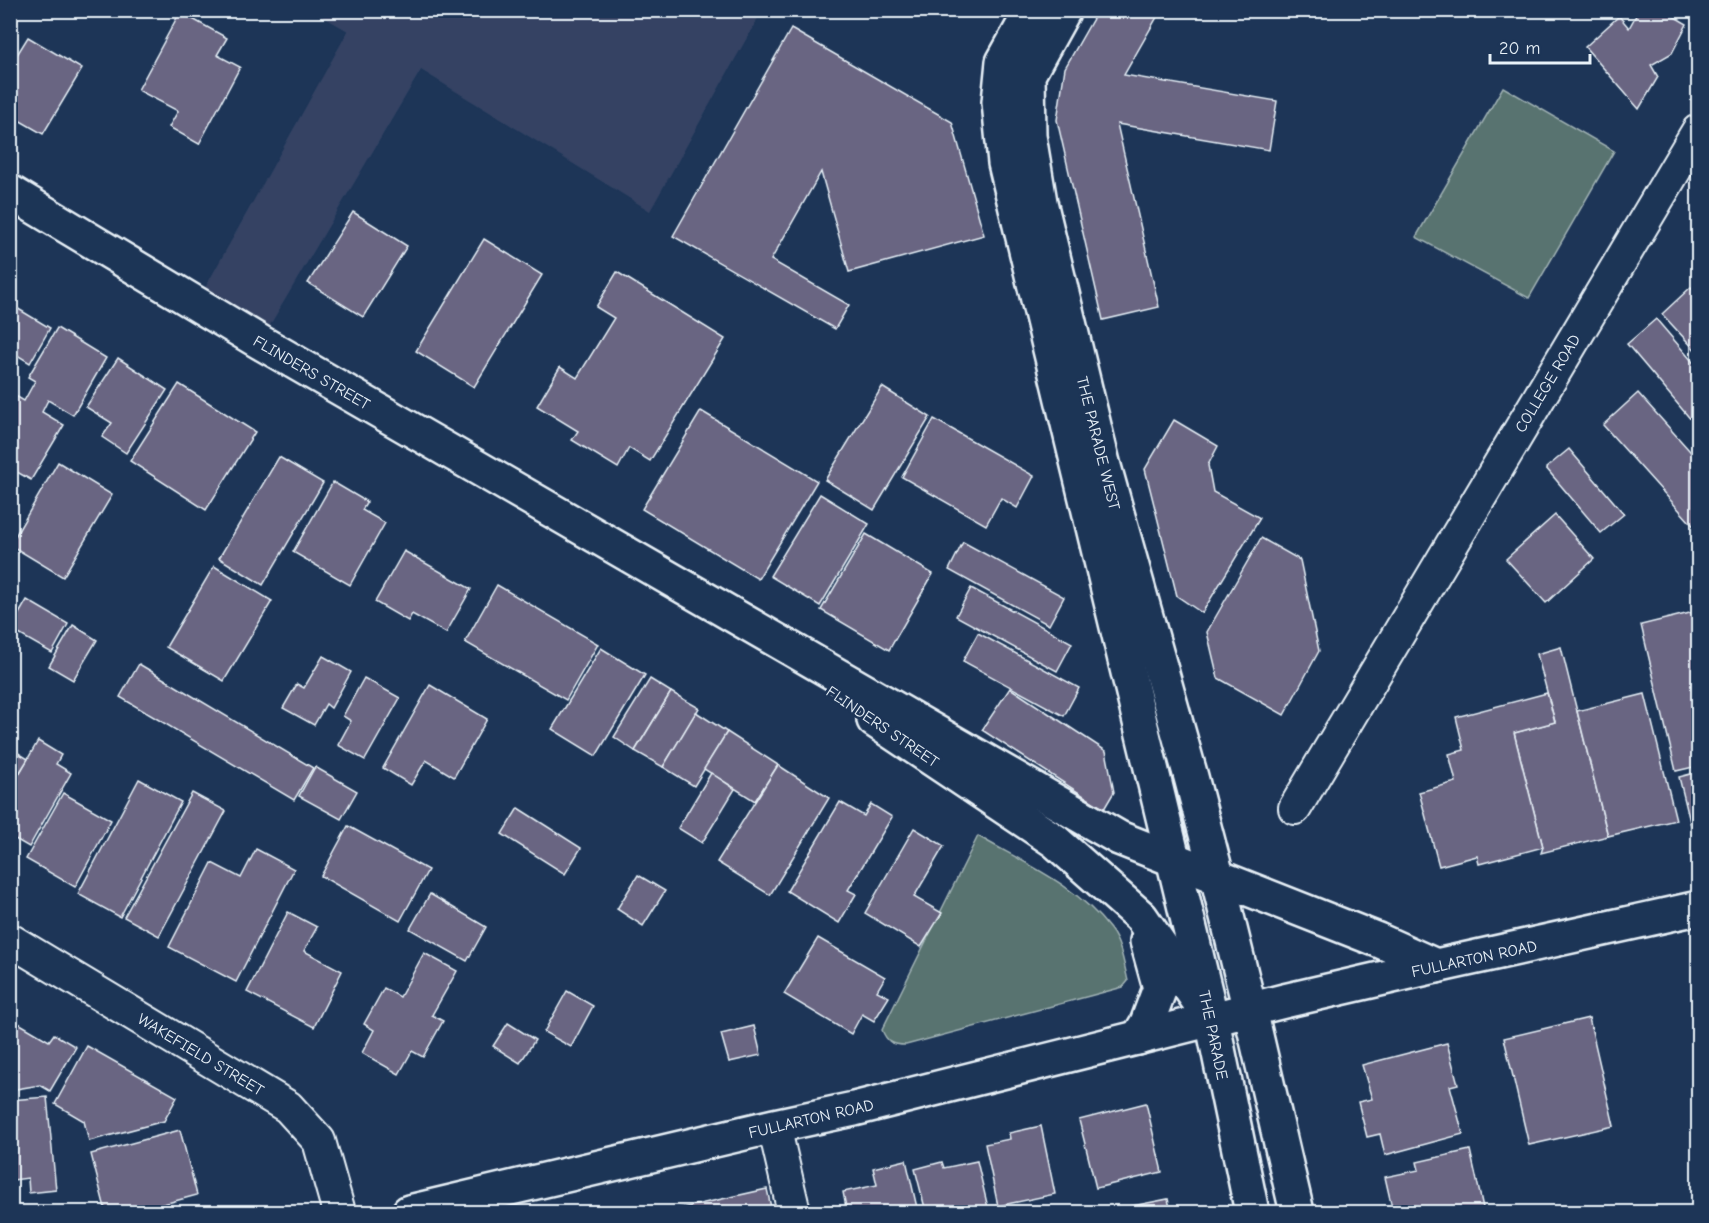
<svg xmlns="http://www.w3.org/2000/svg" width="1709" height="1223" font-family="'Comic Neue',sans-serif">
<rect width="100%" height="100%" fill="#1d3557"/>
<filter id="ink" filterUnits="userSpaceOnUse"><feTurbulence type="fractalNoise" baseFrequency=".0167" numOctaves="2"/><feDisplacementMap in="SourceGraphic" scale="12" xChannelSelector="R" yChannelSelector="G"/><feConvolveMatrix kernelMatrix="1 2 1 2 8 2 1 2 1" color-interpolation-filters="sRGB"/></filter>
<g filter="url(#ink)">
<path fill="#344364" d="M313 11H762L650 211 421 70 260 342 196 304 348 31Z"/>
<g fill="#597370" stroke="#a0b2b4" stroke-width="1.5">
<path d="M1503 87 1614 151 1529 298 1416 237Z"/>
<path d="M978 836C1024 863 1077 885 1110 929 1121 943 1124 964 1128 981L1123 987 906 1045C892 1045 887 1042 882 1030Z"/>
</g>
<g fill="#696582" stroke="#e8f1f8" stroke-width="1.5">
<path d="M1098 10H1161L1124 75 1277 101 1269 150 1117 124 1159 307 1103 320 1057 120 1065 68Z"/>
<path d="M1639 10H1663L1687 24 1672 53 1651 65 1658 77 1639 109 1585 47 1619 16 1629 28Z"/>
<path d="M180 12 227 38 217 55 240 67 199 144 169 127 178 111 138 90Z"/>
<path d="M791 29 952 122 984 235 849 272 821 172 771 260 849 305 835 329 673 236Z"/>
<path d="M28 37 82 69 43 134 10 115V66Z"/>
<path d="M353 212 407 246 363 317 308 283Z"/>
<path d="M484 239 542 275 474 387 416 351Z"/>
<path d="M617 272 725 339 650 461 629 448 618 468 572 440 578 431 537 406 560 367 577 378 614 318 596 307Z"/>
<path d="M1691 287 1698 296V353L1662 314Z"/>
<path d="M10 304 50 328 30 363 14 353 10 359Z"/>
<path d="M1656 319 1698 368V428L1627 344Z"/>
<path d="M57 328 106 358 73 415 48 400 42 412 64 425 31 480 10 468V402L14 395 24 401 35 381 28 377Z"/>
<path d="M118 358 167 390 126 453 102 437 112 423 86 407Z"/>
<path d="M179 384 255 432 206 510 130 461Z"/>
<path d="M882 387 930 417 874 510 825 480Z"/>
<path d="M1638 393 1698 460V531L1603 425Z"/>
<path d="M701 411 817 481 758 579 642 509Z"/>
<path d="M934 419 1034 476 1017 508 1001 498 986 525 902 477Z"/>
<path d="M1174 420 1218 446 1208 465 1213 492 1260 518 1202 613 1177 596 1145 469Z"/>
<path d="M1569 449 1624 514 1601 533 1546 468Z"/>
<path d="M279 457 323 483 263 585 219 558Z"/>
<path d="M58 462 112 495 63 577 10 545Z"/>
<path d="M333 482 367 502 362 510 385 523 350 585 293 552Z"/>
<path d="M820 494 869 524 820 606 770 576Z"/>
<path d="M1555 515 1594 559 1546 603 1506 559Z"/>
<path d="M866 534 933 574 889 650 821 610Z"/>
<path d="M1261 538 1300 560 1319 651 1284 715 1218 678 1207 632Z"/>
<path d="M963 542 1064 597 1049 625 949 570Z"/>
<path d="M404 551 471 589 446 633 412 614 408 621 375 602Z"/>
<path d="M214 566 272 601 224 681 166 647Z"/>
<path d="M497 585 598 644 566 700 465 642Z"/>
<path d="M971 588 1072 643 1057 671 956 616Z"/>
<path d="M27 600 68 624 52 653 10 629Z"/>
<path d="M1698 611V766L1676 771 1641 625Z"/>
<path d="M73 625 97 640 73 680 49 666Z"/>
<path d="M978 633 1079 688 1064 716 963 661Z"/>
<path d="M1561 647 1608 836 1541 853 1543 847 1514 733 1555 722 1537 654Z"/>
<path d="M601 648 645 675 596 756 552 729Z"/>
<path d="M323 656 351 672 331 708 326 704 314 725 283 708 297 684 304 688Z"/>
<path d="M139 664 313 768 294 800 120 697Z"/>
<path d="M364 678 400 698 365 760 338 745 351 721 343 716Z"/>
<path d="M650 679 671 692 635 751 614 737Z"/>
<path d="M430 685 487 719 454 777 426 760 411 785 383 768Z"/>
<path d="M1010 688 1106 751 1114 792 1104 809 982 730Z"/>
<path d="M671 692 699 708 663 767 635 751Z"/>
<path d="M1547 693 1555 722 1514 733 1543 847 1479 864 1477 856 1439 866 1419 792 1456 782 1449 754 1464 750 1456 717Z"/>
<path d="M1645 694 1676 820 1608 836 1577 711Z"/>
<path d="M696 712 727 732 694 786 663 767Z"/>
<path d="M727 732 778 765 755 801 704 769Z"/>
<path d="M38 741 61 755 56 764 71 773 29 847 10 836V790Z"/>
<path d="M10 748 28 759 10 788Z"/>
<path d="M778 765 829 798 770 895 717 862Z"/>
<path d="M315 767 357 791 341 819 299 796Z"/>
<path d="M1698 772V829L1692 830 1679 777Z"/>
<path d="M711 773 735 789 702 843 678 828Z"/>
<path d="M139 779 181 802 120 917 78 894Z"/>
<path d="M63 793 111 820 75 887 26 859Z"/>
<path d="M192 793 226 811 159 936 124 917Z"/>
<path d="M840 802 864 816 871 804 892 817 848 890 856 894 839 923 787 891Z"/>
<path d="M518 808 581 848 565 874 502 834Z"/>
<path d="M348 826 428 870 400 921 321 876Z"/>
<path d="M914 828 944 846 914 897 942 913 921 947 865 913Z"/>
<path d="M256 849 294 869 236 982 169 947 212 863 241 878Z"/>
<path d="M638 875 665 891 643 926 617 909Z"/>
<path d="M430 894 486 927 467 961 410 929Z"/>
<path d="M288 912 317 927 304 951 342 971 314 1027 247 992Z"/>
<path d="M818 938 885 977 877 991 889 997 874 1021 862 1014 851 1034 784 994Z"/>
<path d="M424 953 457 971 432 1015 443 1021 423 1057 412 1051 399 1074 362 1053 374 1030 364 1024 384 988 400 997Z"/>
<path d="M567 991 593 1006 571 1047 544 1032Z"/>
<path d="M1589 1018 1614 1126 1529 1145 1504 1038Z"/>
<path d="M15 1021 49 1041 54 1034 76 1047 50 1091 40 1085 10 1090V1029Z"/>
<path d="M508 1023 535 1040 520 1063 493 1046Z"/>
<path d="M754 1026 761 1055 729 1062 721 1034Z"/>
<path d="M1447 1043 1458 1084 1450 1086 1463 1134 1385 1155 1380 1134 1367 1137 1358 1102 1372 1099 1362 1065Z"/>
<path d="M87 1046 177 1097 164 1121 89 1141 84 1121 55 1104Z"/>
<path d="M47 1097 56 1190 29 1193 28 1178 13 1180 10 1158V1100Z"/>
<path d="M1146 1103 1162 1172 1096 1188 1079 1120Z"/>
<path d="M1041 1126 1055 1194 998 1206 985 1144 1010 1139 1009 1133Z"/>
<path d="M180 1130 197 1195 138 1211 139 1212H106L91 1154Z"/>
<path d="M1470 1150 1484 1212H1393L1385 1177 1419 1170 1417 1162Z"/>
<path d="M906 1160 918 1212H847L843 1192 877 1185 873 1168Z"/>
<path d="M977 1161 989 1212H926L915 1169 942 1162 944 1168Z"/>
<path d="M767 1189 772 1212H664Z"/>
<path d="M1168 1199 1171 1212H1112V1210Z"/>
</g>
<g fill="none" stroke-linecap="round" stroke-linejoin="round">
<g stroke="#e8f1f8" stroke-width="36">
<g id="street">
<path d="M1295 808 1698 131"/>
<path d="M10 940 288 1107 319 1141 339 1212"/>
<path d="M774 1126 794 1212"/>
</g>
</g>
<g stroke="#e8f1f8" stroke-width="38">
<g id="secondary">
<path d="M1032 10 1003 62 999 102 1005 163 1212 1020 1252 1212"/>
<path d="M1064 10 1028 75 1029 136 1040 202 1103 463 1191 777 1217 876 1250 1010 1297 1212"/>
<path d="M10 192 260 342 1119 838 1378 940 1436 966"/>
<path d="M874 720 1055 841 1141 917 1200 1003"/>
<path d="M1138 1038 1147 1023 1160 988 1147 941"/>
<path d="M409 1212 774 1126 854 1109 1284 1001 1436 966 1698 908"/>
</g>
</g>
<use href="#street" stroke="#1d3557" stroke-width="32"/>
<use href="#secondary" stroke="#1d3557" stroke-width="33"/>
</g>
</g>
<g text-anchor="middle" stroke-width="5" stroke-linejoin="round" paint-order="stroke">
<g font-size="16" fill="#e8f1f8" stroke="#1d3557">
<text transform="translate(312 372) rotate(30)" y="6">FLINDERS STREET</text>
<text transform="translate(1547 383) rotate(-59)" y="6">COLLEGE ROAD</text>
<text transform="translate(1099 443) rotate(76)" y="6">THE PARADE WEST</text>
<text transform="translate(883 726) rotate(34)" y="6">FLINDERS STREET</text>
<text transform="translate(1474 958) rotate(-12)" y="6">FULLARTON ROAD</text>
<text transform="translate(1214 1035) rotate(78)" y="6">THE PARADE</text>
<text transform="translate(201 1054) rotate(31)" y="6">WAKEFIELD STREET</text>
<text transform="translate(811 1118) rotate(-13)" y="6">FULLARTON ROAD</text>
</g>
</g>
<rect width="1709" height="1223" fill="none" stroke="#1d3557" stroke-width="36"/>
<rect x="18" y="18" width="1673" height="1187" fill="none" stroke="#e8f1f8" stroke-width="2" filter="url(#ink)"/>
<path d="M1490 54v9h100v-9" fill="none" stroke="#e8f1f8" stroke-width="3"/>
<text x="1499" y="54" font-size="18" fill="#e8f1f8" stroke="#1d3557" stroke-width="4.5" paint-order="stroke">20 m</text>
</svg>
